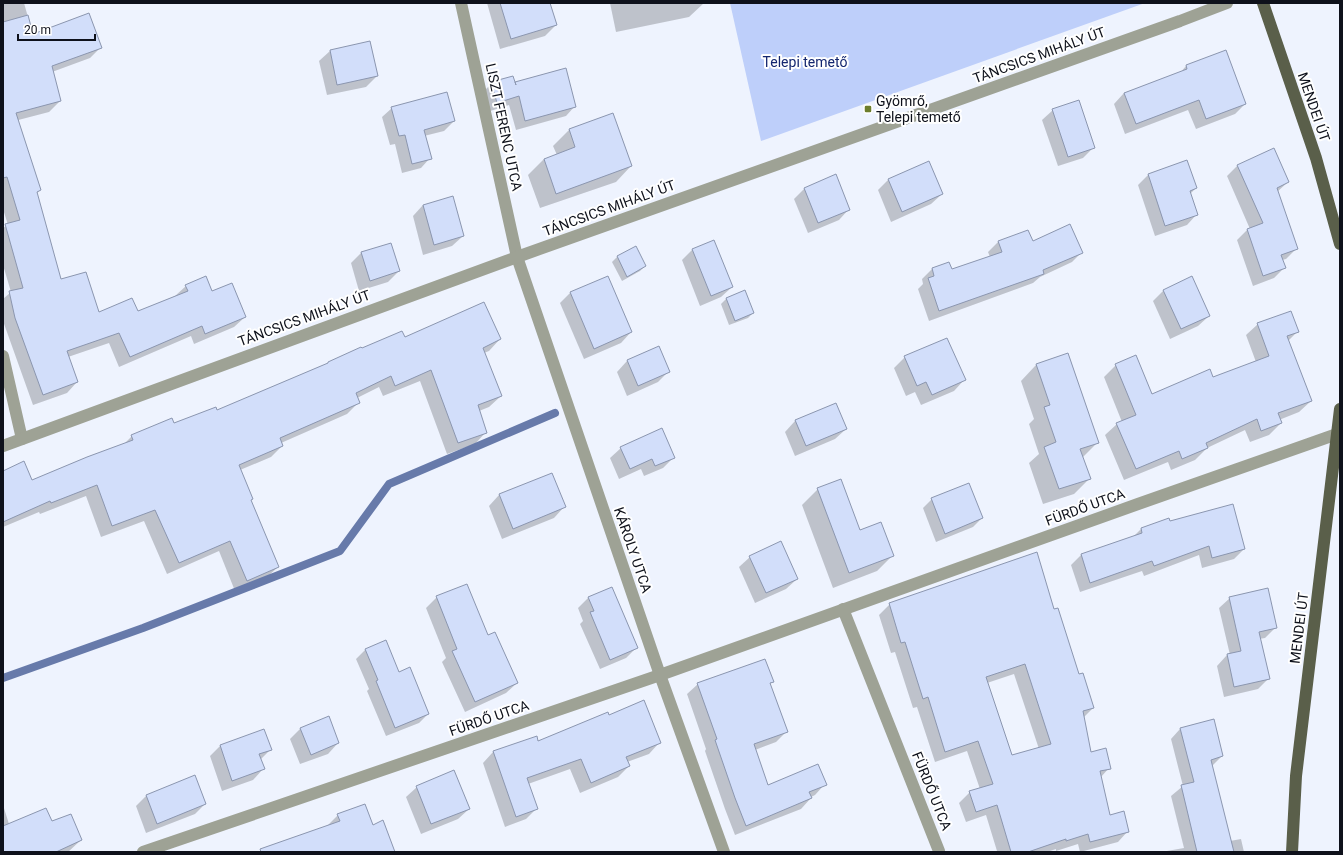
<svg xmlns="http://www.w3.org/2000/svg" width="1343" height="855" font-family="Roboto,sans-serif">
<rect width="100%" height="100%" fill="#eef3fe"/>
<path fill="#becffa" d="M730 3H1145L761 141Z"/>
<g fill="#0003" fill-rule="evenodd">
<path d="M3 3H24L33 35 101 47 90 58 52 72 60 101 49 112 3 124Z"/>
<path d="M487 3H549L556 25 545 36 500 49Z"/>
<path d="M610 3H704L689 17 616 32Z"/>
<path d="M370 42 377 76 366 87 327 95 319 61 330 51Z"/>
<path d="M1225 51 1245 104 1235 114 1196 129 1188 110 1125 134 1114 104 1124 93 1180 73 1186 66Z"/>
<path d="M492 83 514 84 575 106 566 116 516 130 509 105 487 112 482 93Z"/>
<path d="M392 108 454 121 444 131 424 136 430 158 421 168 402 173 395 144 390 145 382 117Z"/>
<path d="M1053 110 1094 147 1083 158 1058 166 1042 120Z"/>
<path d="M613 115 631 166 616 182 540 208 528 175 544 159 557 155 553 146 569 130Z"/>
<path d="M3 140 40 190 36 194 60 280 99 313H137L175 296 186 286 211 292 245 317 234 327 194 344 191 336 119 367 109 343 68 357 77 382 67 393 33 405 3 321V299L11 292 3 265V228L8 225 3 209Z"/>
<path d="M1186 161 1196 188 1190 194 1197 214 1187 225 1155 236 1138 185 1148 175Z"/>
<path d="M1238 165 1288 182 1277 192 1297 248 1286 259 1282 260 1284 268 1274 278 1253 286 1237 240 1247 230 1250 229 1227 176Z"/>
<path d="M888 180 942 194 931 204 891 222 878 190Z"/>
<path d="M805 188 849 209 839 220 808 233 794 199Z"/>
<path d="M423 205 463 236 452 246 423 255 413 216Z"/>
<path d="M1028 231 1032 242 1082 252 1072 262 1040 277 1033 283 929 321 918 289 923 284 922 279 932 269 949 263 952 270 990 257 988 252 998 242Z"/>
<path d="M635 248 645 266 640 271 622 281 612 262 617 257Z"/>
<path d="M692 250 732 287 721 297 700 306 682 260Z"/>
<path d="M361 253 399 271 388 282 359 291 351 263Z"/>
<path d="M1164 290 1209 316 1198 326 1170 339 1153 301Z"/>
<path d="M744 292 753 313 748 318 729 325 721 304 726 299Z"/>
<path d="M570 293 631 332 621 343 584 359 560 303Z"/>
<path d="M1258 324 1298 331 1288 341 1311 401 1299 412 1279 420 1281 423 1269 435 1250 442 1245 430 1207 448 1195 460 1171 470 1168 462 1124 480 1105 435 1117 424 1122 422 1104 377 1116 365 1136 357 1152 395 1213 379 1256 362 1246 335Z"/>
<path d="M404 339H500L489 351 484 353 501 396 489 407 479 411 486 432 475 444 447 454 420 381 383 396 379 387 357 398 358 403 347 414 281 443 282 446 271 457 240 470 250 500 278 567 266 578 235 591 219 551 167 574 144 521 101 537 86 496 40 514 39 512 3 527V471L31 481 123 445 132 436 217 411 361 349Z"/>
<path d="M658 348 669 371 658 382 627 396 617 372 627 361Z"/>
<path d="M1068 354 1098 442 1082 458 1089 479 1074 494 1043 504 1029 463 1039 454 1029 424 1034 419 1021 381 1036 365Z"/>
<path d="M905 357 964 380 954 391 921 405 915 392 906 396 894 368Z"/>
<path d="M835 404 846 429 835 439 795 456 785 432 795 421Z"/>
<path d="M621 448 674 457 663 468 644 476 641 469 619 479 610 458Z"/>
<path d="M551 474 564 507 554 518 502 539 489 506 499 495Z"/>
<path d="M818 489 860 531 892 556 877 571 833 588 802 505Z"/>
<path d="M932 499 982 518 973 527 936 542 923 508Z"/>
<path d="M1170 522 1244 549 1234 559 1202 568 1199 555 1144 576 1142 571 1080 592 1071 565 1081 555 1133 537 1141 529Z"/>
<path d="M750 557 797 579 786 589 755 603 739 567Z"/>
<path d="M437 597 487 636 517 683 506 693 465 712 442 662 446 658 426 608Z"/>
<path d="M588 598 636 648 626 658 600 669 580 624 583 621 578 608Z"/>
<path d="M1230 598 1276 627 1265 638 1259 639 1269 678 1258 689 1224 697 1217 666 1227 655H1230L1219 608Z"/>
<path d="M890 604 1053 610 1078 675 1093 708 1083 718 1091 753 1109 768 1101 777 1109 816 1128 831 1118 842 1080 852 1078 844 1056 851V849L1047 852H994L997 851 986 815 966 822 959 803 970 792 980 789 967 751 935 762 917 707 913 708 895 652 891 653 879 615ZM1014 674 1039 749 1011 756 987 683Z"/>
<path d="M365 650 398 673 428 714 419 723 386 736 367 691 369 689 356 659Z"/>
<path d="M772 682 770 684 787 731 776 742 755 750 768 786 825 784 815 795 811 797V798L801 809 735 835 725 809 705 751 706 749 687 694 698 684Z"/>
<path d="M608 716 659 743 649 754 627 762 629 766 618 777 580 793 570 769 528 784 536 809 526 819 505 827 483 763 493 752 536 737 538 742Z"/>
<path d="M301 728 338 743 328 754 300 764 290 739Z"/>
<path d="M1180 729 1222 756 1212 766 1230 841 1241 839 1244 852H1161L1184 848 1171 796 1183 786 1171 739Z"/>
<path d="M220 746 271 749 260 760 263 769 253 780 222 791 210 756Z"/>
<path d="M417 787 469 809 458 819 421 834 406 797Z"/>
<path d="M146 796 205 804 195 814 146 833 136 806Z"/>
<path d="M3 805 9 824 51 823 81 840 68 852H3Z"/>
<path d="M338 815 372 826 390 852H259L261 850 326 827Z"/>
</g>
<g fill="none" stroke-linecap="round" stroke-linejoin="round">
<path stroke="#677aaa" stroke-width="8" d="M3 678 143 628 340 551 389 484 555 413"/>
</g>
<g fill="#d2defa" stroke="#8b96af" fill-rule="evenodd">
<path d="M500 3H550L557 25 511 39Z"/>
<path d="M89 13 102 48 52 66 61 101 16 113 41 190 37 192 61 279 86 272 99 312 132 298 138 311 188 291 185 285 206 276 212 291 232 283 246 317 205 334 202 326 130 357 119 333 67 351 78 382 43 395 15 318 9 291 23 288 5 224 20 220 7 177 3 178V22L28 15 33 34Z"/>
<path d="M370 41 378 76 337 85 330 50Z"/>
<path d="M1226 50 1246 104 1206 119 1199 100 1136 124 1124 93 1187 69 1186 65Z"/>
<path d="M566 68 576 107 525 121 519 96 497 103 491 82 513 76 516 85 515 82Z"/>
<path d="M447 92 455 121 424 130 432 159 412 164 405 135 399 136 391 107Z"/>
<path d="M1079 100 1095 148 1068 157 1052 109Z"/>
<path d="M613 113 632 166 556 194 544 159 575 147 569 129Z"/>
<path d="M1274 148 1289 182 1277 188 1298 249 1281 255 1286 268 1263 276 1247 229 1263 223 1237 165Z"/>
<path d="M1187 160 1197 188 1190 191 1198 215 1165 226 1148 174Z"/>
<path d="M929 161 943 194 902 212 888 179Z"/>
<path d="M836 174 850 210 818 223 804 188Z"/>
<path d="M453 196 464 236 434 245 423 205Z"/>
<path d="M1070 224 1083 253 1043 270 1044 274 939 311 928 278 934 276 932 268 949 262 952 269 1002 252 998 241 1028 230 1033 241Z"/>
<path d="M714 240 733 287 711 296 692 249Z"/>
<path d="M391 243 400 271 370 281 361 252Z"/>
<path d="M636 246 646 266 627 277 617 256Z"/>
<path d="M608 276 632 332 594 349 570 292Z"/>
<path d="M1192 276 1210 316 1181 329 1163 290Z"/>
<path d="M745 290 754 313 735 321 726 298Z"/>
<path d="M484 302 501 339 483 348 502 396 478 405 487 433 458 443 431 370 395 386 391 376 356 393 360 403 280 438 283 446 239 465 253 499 251 500 279 567 247 581 230 541 179 563 155 510 112 526 97 485 51 503 50 501 3 522V471L24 461 32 480 87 457 133 440 131 435 172 418 174 423 216 407 217 410 328 363V362L361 347 362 348 402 331 405 337Z"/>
<path d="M1291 311 1299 332 1287 336 1312 401 1278 413 1282 423 1261 431 1257 419 1206 443 1208 448 1182 459 1179 451 1136 469 1116 423 1136 415 1115 364 1136 355 1152 394 1210 369 1213 377 1269 356 1257 323Z"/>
<path d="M947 338 966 380 932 395 926 382 917 386 904 356Z"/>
<path d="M659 346 670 372 638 386 627 360Z"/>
<path d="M1068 353 1099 443 1080 449 1091 479 1059 489 1044 447 1056 442 1044 407 1050 405 1036 364Z"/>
<path d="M836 403 847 429 806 446 795 420Z"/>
<path d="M662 428 675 458 655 466 652 459 630 469 620 447Z"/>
<path d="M552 473 566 507 513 529 499 494Z"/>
<path d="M841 479 860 530 881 522 894 556 849 573 817 488Z"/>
<path d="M969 483 983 518 945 534 931 498Z"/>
<path d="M1233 504 1245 549 1212 558 1209 546 1154 566 1152 561 1090 583 1081 554 1142 533 1141 528 1169 518 1170 521Z"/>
<path d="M781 541 798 579 766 593 749 556Z"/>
<path d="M1037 552 1054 609 1058 608 1079 674 1083 673 1094 708 1083 711 1091 752 1106 748 1111 769 1100 771 1110 815 1124 811 1129 832 1090 842 1088 834 1066 841V839L1028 852H1011L997 805 976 812 969 791 993 784 978 741 945 752 928 697 923 699 905 642 901 643 889 603ZM1025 664 1051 744 1012 755 986 677Z"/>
<path d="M467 584 488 635 495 632 518 683 475 702 452 651 457 649 436 596Z"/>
<path d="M612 587 638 648 610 660 590 612 594 611 588 597Z"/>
<path d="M1268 588 1277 628 1259 632 1270 679 1234 687 1227 654 1241 651 1229 597Z"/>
<path d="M386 640 399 672 410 667 429 714 395 728 376 681 378 680 365 649Z"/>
<path d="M765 659 774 682 770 683 788 732 754 744 768 785 818 764 827 785 809 792 812 798 746 826 735 798 715 740 717 739 697 683Z"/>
<path d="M644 700 661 743 626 757 630 766 591 783 581 759 527 778 538 809 516 817 493 751 537 736 538 741 608 712 609 715Z"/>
<path d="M329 716 339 743 311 755 300 728Z"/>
<path d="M1214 719 1223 756 1211 760 1234 852H1197L1181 785 1194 782 1180 728Z"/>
<path d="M264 729 272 750 259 754 265 769 232 781 220 745Z"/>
<path d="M454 770 470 809 431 824 416 786Z"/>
<path d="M195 775 206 804 157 824 146 795Z"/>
<path d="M365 804 373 825 383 820 395 852H261L260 849 340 821 337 814Z"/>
<path d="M46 808 52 821 71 814 82 840 56 852H3V826Z"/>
</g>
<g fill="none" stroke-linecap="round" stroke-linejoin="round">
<g stroke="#9ea295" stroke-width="12">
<path d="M461 3 517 257 660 675 724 852"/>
<path d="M3 356 22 439"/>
<path d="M3 446 517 257 1180 21 1227 3"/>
<path d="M843 609 939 851"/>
<path d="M143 852 660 675 1138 504 1337 434"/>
</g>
<g stroke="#5a5f4a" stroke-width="12">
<path d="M1263 3 1316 158 1340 244"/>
<path d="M1292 852 1296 776 1340 409"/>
</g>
</g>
<rect fill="#6d7e2d" stroke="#fff" stroke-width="1.5" x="864" y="105" width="8" height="8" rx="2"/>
<g text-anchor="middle" stroke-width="4" stroke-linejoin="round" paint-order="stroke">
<g font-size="14" fill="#0e111b" stroke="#fff">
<text transform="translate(1039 55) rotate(-20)" y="5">TÁNCSICS MIHÁLY ÚT</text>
<text transform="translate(1314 107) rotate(71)" y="5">MENDEI ÚT</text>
<text transform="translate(504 127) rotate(78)" y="5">LISZT FERENC UTCA</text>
<text transform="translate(609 208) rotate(-20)" y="5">TÁNCSICS MIHÁLY ÚT</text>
<text transform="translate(304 318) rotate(-20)" y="5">TÁNCSICS MIHÁLY ÚT</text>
<text transform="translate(1085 507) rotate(-20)" y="5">FÜRDŐ UTCA</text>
<text transform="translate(633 550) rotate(71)" y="5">KÁROLY UTCA</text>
<text transform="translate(1299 628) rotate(-83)" y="5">MENDEI ÚT</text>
<text transform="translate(489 718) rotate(-19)" y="5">FÜRDŐ UTCA</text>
<text transform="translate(932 791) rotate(68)" y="5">FÜRDŐ UTCA</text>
</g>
<g font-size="14" fill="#13266f" stroke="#fff">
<text x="805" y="67">Telepi temető</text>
</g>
<g font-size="14" fill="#0e111b" stroke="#fff" text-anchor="start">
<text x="876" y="106">Gyömrő,<tspan x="876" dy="16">Telepi temető</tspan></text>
</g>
</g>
<rect width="1343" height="855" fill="none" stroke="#0e111b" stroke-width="8"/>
<path d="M18 34v6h77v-6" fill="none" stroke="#0e111b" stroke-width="2"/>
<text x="24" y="34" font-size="12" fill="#0e111b" stroke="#ffffff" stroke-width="3" paint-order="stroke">20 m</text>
</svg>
